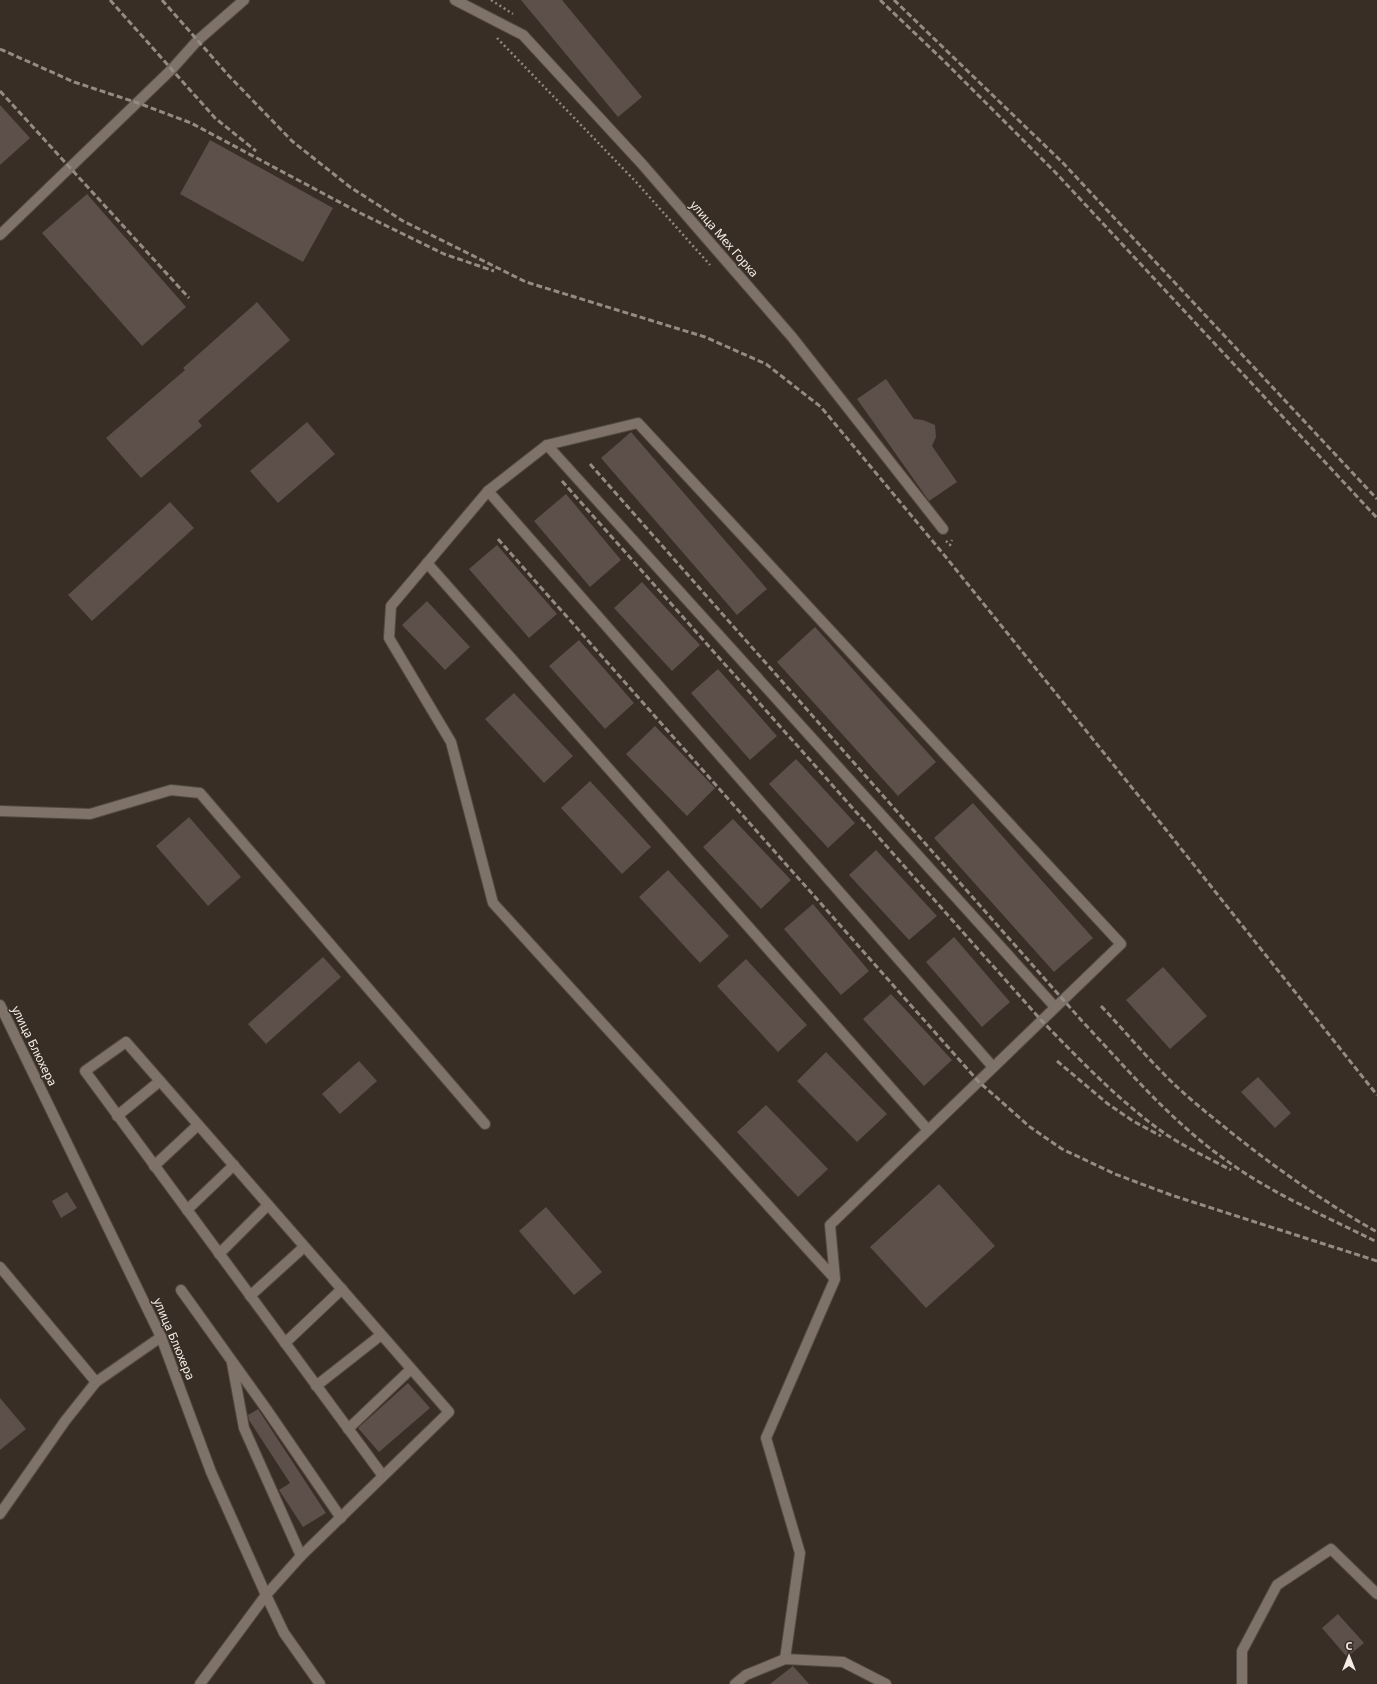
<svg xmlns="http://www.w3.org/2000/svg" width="1377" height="1684" font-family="'Noto Sans',sans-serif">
<rect width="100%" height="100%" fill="#382e25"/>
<g fill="#5d4f49">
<path d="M521 0H562L642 97 618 117Z"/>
<path d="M0 105 30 138 0 165Z"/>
<path d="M210 140 333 208 303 262 180 194Z"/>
<path d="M87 194 186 307 142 346 42 233Z"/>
<path d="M257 302 290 340 198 421 202 426 141 478 106 438 185 370 183 368Z"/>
<path d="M886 379 914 419 923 420 935 425 936 437 932 446 957 482 929 501 857 399Z"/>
<path d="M307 422 335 454 278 503 250 471Z"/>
<path d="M631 432 767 589 737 615 601 458Z"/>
<path d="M566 494 621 560 590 587 534 521Z"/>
<path d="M170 502 194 528 92 621 68 595Z"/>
<path d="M497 545 557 614 529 638 469 569Z"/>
<path d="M642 582 700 645 672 671 614 608Z"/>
<path d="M427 601 470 647 445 670 402 625Z"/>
<path d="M815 627 936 762 898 796 777 662Z"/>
<path d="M579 640 634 703 605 729 549 666Z"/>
<path d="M718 669 777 736 750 760 691 693Z"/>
<path d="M514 693 573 756 544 783 485 719Z"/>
<path d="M655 726 715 788 687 816 626 754Z"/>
<path d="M796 759 855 823 828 848 769 784Z"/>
<path d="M590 781 651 847 622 874 561 808Z"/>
<path d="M973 803 1093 938 1054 972 934 838Z"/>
<path d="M189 817 241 877 208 906 156 846Z"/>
<path d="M733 819 791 880 761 909 703 847Z"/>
<path d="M876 850 937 916 909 940 849 875Z"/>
<path d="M668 870 729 936 700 963 639 897Z"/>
<path d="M813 904 869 971 841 995 784 929Z"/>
<path d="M954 937 1010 1002 982 1027 926 962Z"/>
<path d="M323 957 341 977 266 1044 248 1024Z"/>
<path d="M746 959 807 1025 778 1052 717 986Z"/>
<path d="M1163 967 1207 1016 1170 1049 1126 1000Z"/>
<path d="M891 994 952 1060 924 1086 863 1019Z"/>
<path d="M826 1052 887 1114 857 1142 797 1081Z"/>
<path d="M359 1061 377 1081 340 1114 322 1094Z"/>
<path d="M1258 1077 1291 1113 1275 1128 1241 1092Z"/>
<path d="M766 1105 828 1169 798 1197 737 1132Z"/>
<path d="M939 1184 995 1246 926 1308 870 1247Z"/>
<path d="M67 1192 77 1208 61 1218 52 1201Z"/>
<path d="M546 1207 602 1272 574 1295 519 1231Z"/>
<path d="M408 1383 430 1408 379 1452 358 1428Z"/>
<path d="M0 1398 26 1429 0 1450Z"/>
<path d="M258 1409 326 1513 303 1527 279 1490 290 1483 249 1420 248 1415Z"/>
<path d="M1338 1614 1364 1643 1347 1657 1322 1628Z"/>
<path d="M793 1666 809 1684H770Z"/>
</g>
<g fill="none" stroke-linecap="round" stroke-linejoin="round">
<g stroke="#524a42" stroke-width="12">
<g id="lane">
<path d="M455 0 523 35 642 164 792 337 943 529"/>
<path d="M0 235 172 69 197 41 244 0"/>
<path d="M547 445 1055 1007"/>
<path d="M488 491 993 1067"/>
<path d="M427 563 928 1130"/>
<path d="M0 811 90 814 171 790 200 793 485 1124"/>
<path d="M117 1116 160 1081"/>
<path d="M154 1166 198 1125"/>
<path d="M187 1210 234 1165"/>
<path d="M219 1254 268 1205"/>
<path d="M0 1267 96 1382"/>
<path d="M181 1290 267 1410 341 1518"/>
<path d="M250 1296 304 1247"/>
<path d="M285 1343 342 1289"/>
<path d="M232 1363 244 1428 301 1556"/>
<path d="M316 1386 381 1335"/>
<path d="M348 1429 411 1369"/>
<path d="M0 1514 65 1421 96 1382 161 1337"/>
<path d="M785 1659 800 1553 766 1438 835 1279 830 1225 1121 944 638 423 547 445 488 491 391 606 389 638 451 742 493 903 835 1279"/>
<path d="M200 1684 266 1595 301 1556 449 1412 126 1042 85 1071 383 1476"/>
<path d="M1242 1684V1651L1277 1585 1331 1549 1377 1594"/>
</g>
</g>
<g stroke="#524a42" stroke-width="12">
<g id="street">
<path d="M0 1005 161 1337 211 1472 266 1595 284 1633 320 1684"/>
<path d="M735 1684 746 1675 785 1659 843 1662 886 1684"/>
</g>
</g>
<g stroke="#928982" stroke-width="2.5" stroke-dasharray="2 3" stroke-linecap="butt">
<path d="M491 0 513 14"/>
<path d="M497 38 637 183 710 265"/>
<path d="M946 541 950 545 952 540"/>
</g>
<use href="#lane" stroke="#7e7269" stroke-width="10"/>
<use href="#street" stroke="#7e7269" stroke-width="10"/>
<g stroke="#948b84" stroke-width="3" stroke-dasharray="6 3" stroke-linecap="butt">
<path d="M110 0 215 118 256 151"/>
<path d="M162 0 229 76 292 141 350 187 403 221 526 282 705 337 766 364 821 407 945 556 1167 831 1377 1095"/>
<path d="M880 0 944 61 1055 172 1377 518"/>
<path d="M894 0 1063 163 1377 499"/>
<path d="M0 49 74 82 138 103 191 123 358 212 444 254 494 271"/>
<path d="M0 91 189 298"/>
<path d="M590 464 1082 1021C1127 1069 1170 1120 1223 1158 1270 1193 1325 1216 1377 1242"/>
<path d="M562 481 1041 1020C1080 1060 1119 1101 1164 1133 1183 1146 1210 1159 1231 1170"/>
<path d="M498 539 978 1081 1030 1127 1062 1149 1115 1174 1171 1195 1377 1261"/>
<path d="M1101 1006C1122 1028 1141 1051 1163 1073 1181 1092 1202 1109 1222 1125 1271 1165 1322 1201 1377 1232"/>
<path d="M1057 1061 1108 1104 1133 1121 1161 1136"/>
</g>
</g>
<g text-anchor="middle" stroke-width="3" stroke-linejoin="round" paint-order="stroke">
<g font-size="12" fill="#f4ede8" stroke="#382e25">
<text transform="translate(724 239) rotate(49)" y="4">улица Мех Горка</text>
<text transform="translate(34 1046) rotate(64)" y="4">улица Блюхера</text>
<text transform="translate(174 1339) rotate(67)" y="4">улица Блюхера</text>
</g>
</g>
<g transform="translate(1349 1656)" stroke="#382e25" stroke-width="3" paint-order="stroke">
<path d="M0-3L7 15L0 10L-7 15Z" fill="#f4ede8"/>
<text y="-6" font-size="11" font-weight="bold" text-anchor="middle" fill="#f4ede8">С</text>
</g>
</svg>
